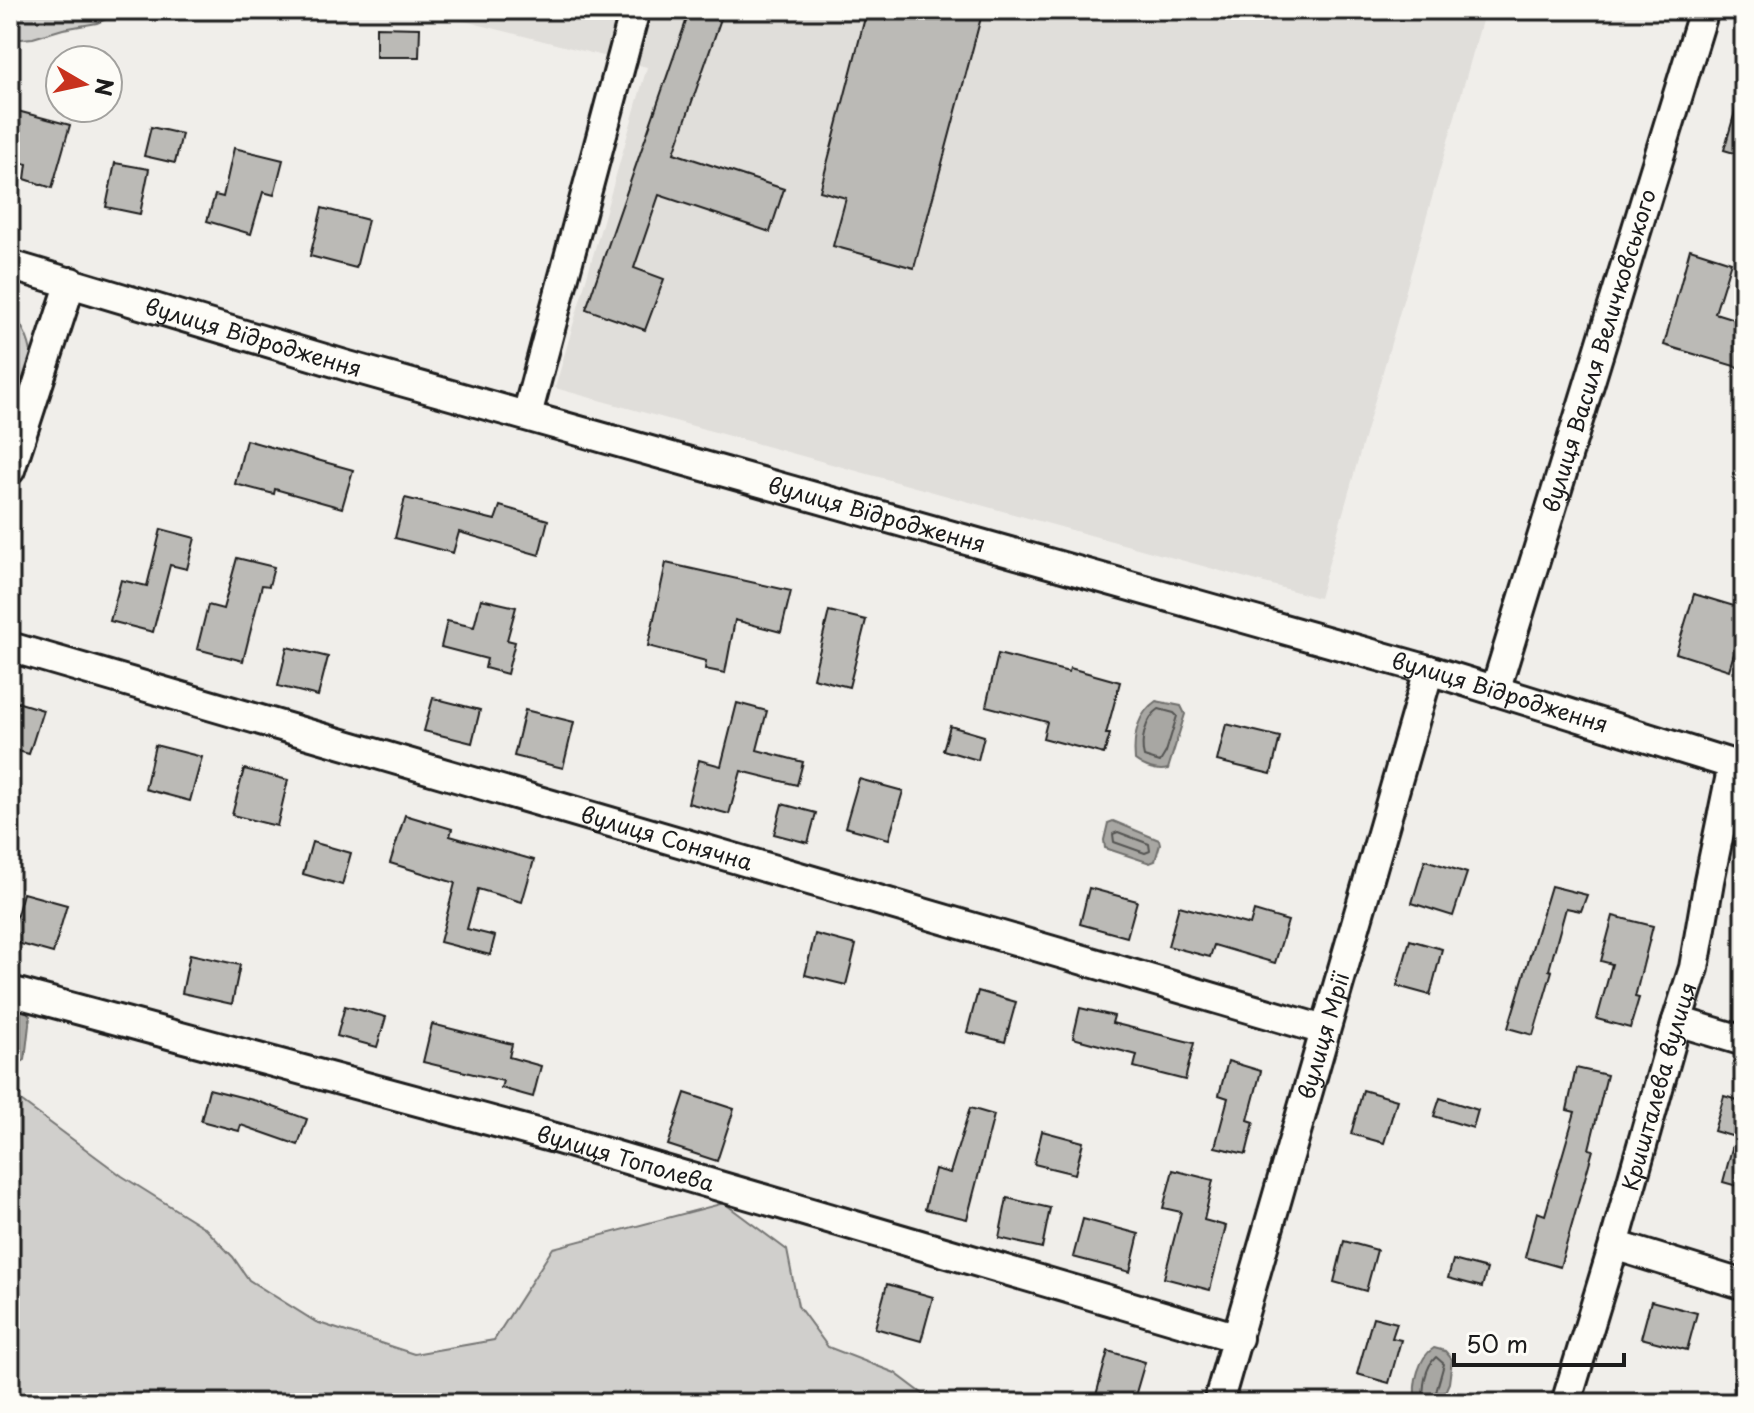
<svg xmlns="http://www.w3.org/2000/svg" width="1754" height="1413" font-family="'Playpen Sans',sans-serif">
<rect width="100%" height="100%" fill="#f0eeea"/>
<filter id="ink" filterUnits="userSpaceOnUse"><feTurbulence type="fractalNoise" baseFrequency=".0125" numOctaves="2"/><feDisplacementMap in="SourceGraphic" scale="16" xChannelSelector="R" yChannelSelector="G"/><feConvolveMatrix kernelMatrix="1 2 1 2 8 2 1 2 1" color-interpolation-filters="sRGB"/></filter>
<g filter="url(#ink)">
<path fill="#e0deda" d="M420 10H1485L1319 598 555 388 647 67Z"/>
<g fill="#d0cfcc" stroke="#767674" stroke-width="2">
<path d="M10 10H126L97 23 63 29 33 38 10 40Z"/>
<path d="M10 307C18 321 29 336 31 353 32 372 17 413 10 432Z"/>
<path d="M10 1093 122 1176 205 1228 233 1257 249 1280 316 1322 414 1354 494 1340 553 1248 724 1203 787 1250 798 1306 828 1347 895 1373 935 1403H10Z"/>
</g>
<g fill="#a8a7a3" stroke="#706f6d" stroke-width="2">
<path d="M1156 701 1181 706 1185 714 1168 769C1157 772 1144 767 1135 760 1133 737 1137 714 1156 701Z"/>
<path d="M1113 821 1159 840 1160 844 1155 861 1150 863 1105 848 1104 840 1108 823Z"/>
<path d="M10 1007 26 1010 30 1016 25 1060 18 1064 10 1063Z"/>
<path d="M1434 1348 1445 1351 1452 1359 1449 1383 1440 1403 1416 1401C1412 1384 1419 1357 1434 1348Z"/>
</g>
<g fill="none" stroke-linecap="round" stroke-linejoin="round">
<g stroke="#545452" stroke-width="2">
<path d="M1159 709 1174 713 1177 716 1166 752 1160 762 1144 757C1140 742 1145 718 1159 709Z"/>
<path d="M1118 832 1149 844 1150 851 1145 853 1114 842 1113 834Z"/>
<path d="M1424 1403C1422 1388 1425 1367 1436 1357L1444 1364 1433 1403"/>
</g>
</g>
<g fill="#bbbab6" stroke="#1c1c1c" stroke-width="2">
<path d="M690 10H724L674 153 784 189 770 232 659 195 634 268 664 279 645 330 586 309Z"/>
<path d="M867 10H983L914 268 833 246 846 198 820 191Z"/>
<path d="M376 27 420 28 419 57H376Z"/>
<path d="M1739 98 1744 99V156L1724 150Z"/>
<path d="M10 109 70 125 52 188 25 179 27 164 10 160Z"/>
<path d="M151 127 182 134 175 163 144 156Z"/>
<path d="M234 148 283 160 274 195 263 192 251 234 207 221 215 195 223 197Z"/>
<path d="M115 163 149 169 140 214 106 207Z"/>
<path d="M322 208 368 220 356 268 310 256Z"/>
<path d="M1690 249 1731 262 1715 313 1744 322V369L1664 345Z"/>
<path d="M246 440 353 470 342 508 275 489 274 494 235 484Z"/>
<path d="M405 498 495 520 500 506 548 520 539 555 459 532 453 553 395 538Z"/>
<path d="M161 529 195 538 187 569 170 565 153 632 110 621 121 580 147 586Z"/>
<path d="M237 558 274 567 269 586 262 585 243 661 197 649 208 605 223 609Z"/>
<path d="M666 563 791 591 781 632 735 620 725 673 705 669 706 661 648 646Z"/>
<path d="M1694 594 1744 609V621L1729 670 1676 653Z"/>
<path d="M481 599 516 607 507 640 515 642 507 674 485 668 487 659 441 647 447 621 474 627Z"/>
<path d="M829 611 866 620 849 687 813 678Z"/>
<path d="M287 647 328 657 318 696 278 686Z"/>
<path d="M998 654 1069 672 1070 668 1120 682 1106 734H1110L1104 754 1043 738 1047 722 986 706Z"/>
<path d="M433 698 480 710 472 743 424 731Z"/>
<path d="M10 700 43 710 29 754 10 749Z"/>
<path d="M737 703 767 711 757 750 803 762 797 785 741 771 729 814 688 803 699 760 721 766Z"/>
<path d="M525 710 574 722 563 768 514 756Z"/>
<path d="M1226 724 1280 737 1271 774 1217 761Z"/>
<path d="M950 726 984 736 978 760 943 750Z"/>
<path d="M155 745 202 757 190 801 145 789Z"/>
<path d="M244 769 288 780 277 826 232 815Z"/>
<path d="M859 779 903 791 889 839 845 827Z"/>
<path d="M782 804 816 813 808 843 774 834Z"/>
<path d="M405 815 452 829 450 836 534 860 522 902 478 889 467 929 495 936 490 955 440 942 455 883 390 863Z"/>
<path d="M312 842 351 853 342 885 303 874Z"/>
<path d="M1425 860 1467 873 1453 916 1412 903Z"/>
<path d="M1551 886 1587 895 1581 911 1566 908 1549 970 1552 971 1533 1035 1508 1028Z"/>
<path d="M1089 888 1137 901 1127 937 1080 924Z"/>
<path d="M23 893 67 905 53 953 10 941Z"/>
<path d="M1179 906 1250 925 1254 911 1288 921 1275 963 1214 945 1210 957 1168 946Z"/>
<path d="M1613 916 1653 926 1635 997 1639 998 1630 1028 1597 1019 1612 964 1601 961Z"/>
<path d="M815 934 856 945 846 985 805 975Z"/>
<path d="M1410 940 1442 949 1430 995 1397 986Z"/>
<path d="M190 954 240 965 232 1004 182 993Z"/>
<path d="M978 991 1016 1002 1005 1042 967 1032Z"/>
<path d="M345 1006 386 1017 377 1047 337 1036Z"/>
<path d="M1080 1008 1114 1016 1112 1023 1194 1043 1185 1080 1134 1067 1137 1055 1073 1038Z"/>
<path d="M432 1024 512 1044 509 1057 541 1066 533 1097 501 1088 503 1081 423 1062Z"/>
<path d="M1228 1061 1261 1071 1248 1120 1254 1122 1246 1154 1215 1147 1228 1098 1219 1095Z"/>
<path d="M1576 1068 1607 1075 1589 1149 1593 1150 1560 1267 1525 1257 1537 1212 1545 1215 1575 1112 1567 1110Z"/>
<path d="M209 1089 257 1101 307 1119 298 1145 241 1125 239 1131 201 1121Z"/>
<path d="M1363 1090 1397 1100 1384 1143 1351 1134Z"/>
<path d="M685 1093 734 1109 717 1161 668 1145Z"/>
<path d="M1724 1096 1744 1102V1188L1723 1182 1735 1137 1714 1131Z"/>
<path d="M1440 1098 1478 1110 1473 1128 1434 1116Z"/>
<path d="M970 1108 994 1115 967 1219 925 1209 935 1169 950 1173Z"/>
<path d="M1042 1131 1083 1142 1075 1174 1034 1164Z"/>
<path d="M1173 1170 1213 1180 1204 1220 1226 1226 1210 1290 1164 1278 1181 1212 1163 1208Z"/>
<path d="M1007 1198 1050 1208 1042 1248 999 1238Z"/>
<path d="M1083 1219 1139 1234 1130 1272 1073 1257Z"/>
<path d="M1344 1241 1377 1250 1366 1291 1334 1282Z"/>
<path d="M1453 1260 1487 1269 1482 1287 1448 1278Z"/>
<path d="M887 1284 933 1297 921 1341 875 1328Z"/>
<path d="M1651 1301 1697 1313 1687 1350 1641 1338Z"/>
<path d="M1373 1317 1397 1323 1392 1338 1401 1340 1389 1383 1357 1374Z"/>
<path d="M1108 1351 1145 1362 1133 1403H1109L1095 1399Z"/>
</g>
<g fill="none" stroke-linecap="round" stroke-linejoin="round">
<g stroke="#1c1c1c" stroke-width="34">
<g id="minor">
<path id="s1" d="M10 265 348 366 1429 670 1744 768"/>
<path d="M527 415 635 10"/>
<path d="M10 470 71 282"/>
<path id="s2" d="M10 647 1324 1030"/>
<path id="s3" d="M1495 691 1704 10"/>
<path id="s4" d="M10 991 555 1138 1238 1338"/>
<path d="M1677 1021 1744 1041"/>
<path d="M1614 1245 1744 1285"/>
<path id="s5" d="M1218 1403 1429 670"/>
<path id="s6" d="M1566 1403 1614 1245 1677 1021 1694 968 1709 881 1733 765"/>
</g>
</g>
<use href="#minor" stroke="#fdfcf7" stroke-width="28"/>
</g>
</g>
<g text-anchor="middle" stroke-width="7" stroke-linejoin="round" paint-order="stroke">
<g font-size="22" fill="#1c1c1c" stroke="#fdfcf7">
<text dy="8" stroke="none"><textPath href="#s1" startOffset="254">вулиця Відродження</textPath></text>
<text dy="8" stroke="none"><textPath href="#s3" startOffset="356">вулиця Василя Величковського</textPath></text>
<text dy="8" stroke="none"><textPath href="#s1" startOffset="902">вулиця Відродження</textPath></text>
<text dy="8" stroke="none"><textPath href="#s1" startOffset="1550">вулиця Відродження</textPath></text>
<text dy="8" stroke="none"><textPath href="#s2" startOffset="684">вулиця Сонячна</textPath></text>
<text dy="8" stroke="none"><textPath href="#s5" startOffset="382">вулиця Мрії</textPath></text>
<text dy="8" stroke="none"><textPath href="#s6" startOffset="330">Кришталева вулиця</textPath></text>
<text dy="8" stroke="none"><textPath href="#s4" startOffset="638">вулиця Тополева</textPath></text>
</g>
</g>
<rect width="1754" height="1413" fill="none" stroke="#fdfcf7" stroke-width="40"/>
<rect x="20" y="20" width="1714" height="1373" fill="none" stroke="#1c1c1c" stroke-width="3" filter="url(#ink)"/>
<g transform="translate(84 84) rotate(99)"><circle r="38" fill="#fdfcf7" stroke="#a3a29f" stroke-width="2"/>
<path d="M0-6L14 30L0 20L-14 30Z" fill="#c8321e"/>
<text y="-12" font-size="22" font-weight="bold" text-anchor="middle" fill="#1c1c1c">N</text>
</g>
<path d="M1454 1353v12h170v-12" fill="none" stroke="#1c1c1c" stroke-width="4"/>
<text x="1466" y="1353" font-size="24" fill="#1c1c1c" stroke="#fdfcf7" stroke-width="6" paint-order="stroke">50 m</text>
</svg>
